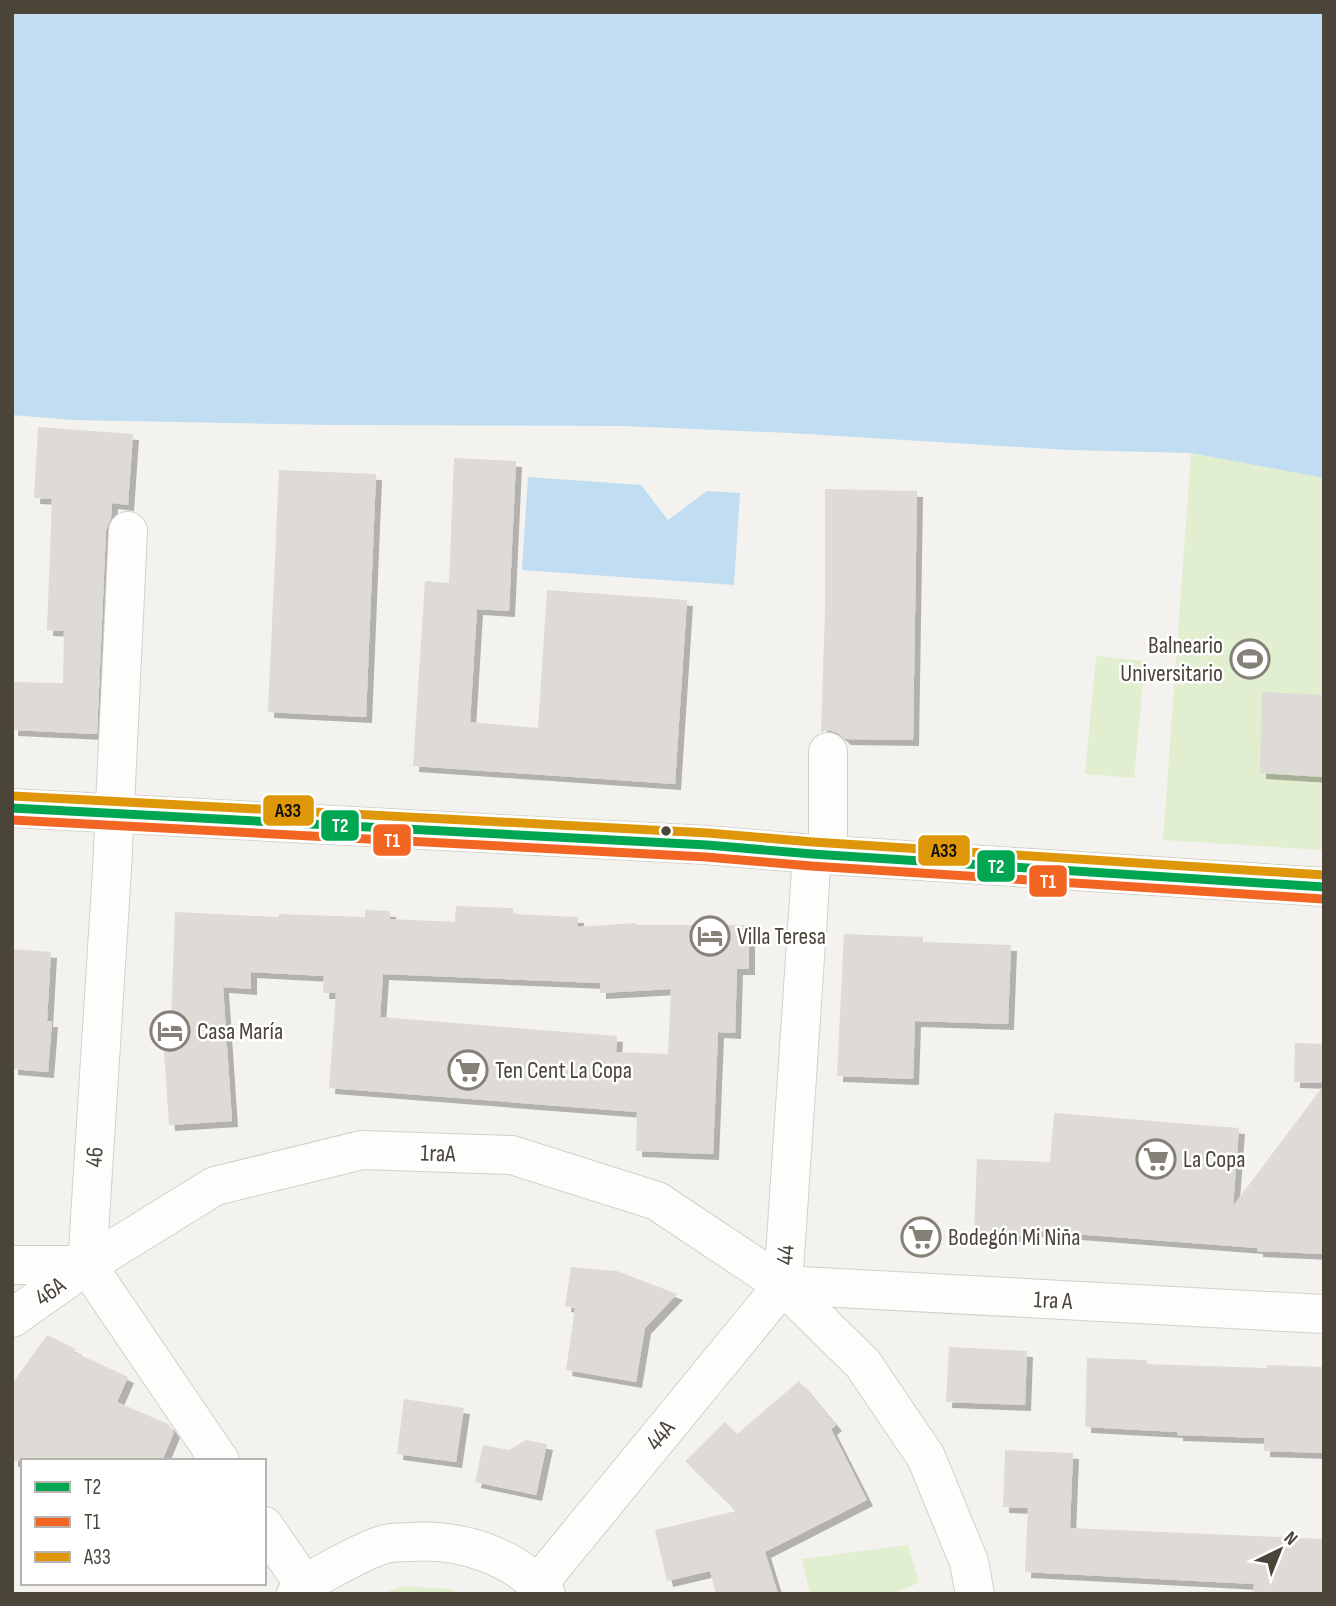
<svg xmlns="http://www.w3.org/2000/svg" width="1336" height="1606" font-family="'Sofia Sans Condensed',sans-serif">
<defs>
<filter id="shadow"><feDropShadow dx="6" dy="6" stdDeviation="0" flood-color="#0004"/></filter>
</defs>
<rect width="100%" height="100%" fill="#f4f2ee"/>
<g fill="#e1eecf">
<path d="M1191 453 1324 478V850L1163 840Z"/>
<path d="M1096 656 1145 661 1134 778 1085 774Z"/>
<path d="M908 1545 919 1583 898 1591V1594H810L802 1559Z"/>
<path d="M405 1586 450 1589 460 1594H379Z"/>
</g>
<g fill="#c0ddf1">
<path d="M12 12H1324V478L1191 453 1069 450 790 433 623 426 333 425 72 420 12 415Z"/>
<path d="M528 477 641 485 668 520 707 491 740 493 734 585 522 570Z"/>
</g>
<g fill="#dedbd6" fill-rule="evenodd" filter="url(#shadow)">
<path d="M38 427 133 434 128 505 112 503 111 518 106 530 97 734 12 730V682L63 683 64 631 47 630 52 499 34 498Z"/>
<path d="M454 458 516 461 509 611 477 609 470 722 538 728 547 590 687 600 675 784 413 766 425 581 449 583Z"/>
<path d="M279 470 376 474 366 717 268 712Z"/>
<path d="M825 489 917 491 913 740 845 739 838 733 829 730 821 732 825 610Z"/>
<path d="M1262 692 1324 695V777L1260 773Z"/>
<path d="M456 906 513 908V914L578 917 577 927 636 923V925H749V969H737L735 1033 718 1032 713 1154 636 1151 637 1112 329 1088 336 993H323L324 976 251 972V989L223 987 232 1121 169 1125 162 1022 171 1021 175 912 279 917V914L365 917V910L390 911V919L455 922ZM383 974 600 983V993L671 989 668 1054 616 1052 617 1036 380 1017Z"/>
<path d="M844 934 923 937V942L1011 945 1008 1024 915 1021 913 1079 837 1076Z"/>
<path d="M12 949 51 952 47 1021H52L48 1072 12 1069Z"/>
<path d="M1295 1043 1324 1044V1083L1294 1082Z"/>
<path d="M1324 1085V1254L1257 1251V1248L1023 1230V1236L974 1234 977 1159 1050 1162 1054 1113 1239 1128 1233 1206Z"/>
<path d="M571 1267 617 1271 677 1294 645 1328 636 1382 566 1370 575 1308 565 1306Z"/>
<path d="M47 1335 76 1349 74 1352 128 1377 117 1402 168 1424 174 1432 162 1461H12V1384Z"/>
<path d="M949 1347 1027 1351 1025 1405 946 1402Z"/>
<path d="M1087 1358 1147 1360V1364L1267 1368V1365L1324 1367V1453L1264 1451V1438L1177 1435V1432L1085 1427Z"/>
<path d="M799 1381 836 1425 831 1429 867 1500 765 1552 778 1594H716L710 1571 667 1581 655 1530 736 1511 685 1461 725 1422 737 1434Z"/>
<path d="M404 1399 464 1408 456 1462 397 1454Z"/>
<path d="M526 1440 547 1444 536 1495 475 1482 483 1445 509 1450Z"/>
<path d="M1005 1450 1073 1453 1070 1528 1324 1539V1594H1253L1254 1584 1025 1572 1028 1508 1003 1507Z"/>
</g>
<g fill="none" stroke-linecap="round" stroke-linejoin="round">
<g stroke="#d2d0cb" stroke-width="40">
<g id="minor">
<path d="M128 531 112 870 87 1265 220 1461"/>
<path d="M12 808 707 845 812 854 1324 887"/>
<path d="M828 854V752"/>
<path d="M12 1265H87"/>
<path d="M783 1285 1324 1314"/>
<path d="M783 1285 812 854"/>
<path d="M12 1318 87 1265 215 1186 362 1150 512 1155 657 1201 783 1285 863 1364 926 1457 969 1562 975 1594"/>
<path d="M264 1526 304 1584"/>
<path d="M538 1584 783 1285"/>
<path d="M296 1594 304 1584C329 1571 355 1554 382 1545 390 1542 400 1542 409 1542 458 1538 514 1555 546 1594"/>
</g>
</g>
<use href="#minor" stroke="#fdfdfc" stroke-width="38"/>
<g stroke="#fff" stroke-width="14">
<path id="bus-1" d="M12 808 707 845 812 854 1324 887"/>
</g>
<g stroke="#fff" stroke-width="14">
<path id="bus-2" d="M12 820 706 857 811 866 1323 899"/>
</g>
<g stroke="#fff" stroke-width="14">
<path id="bus-3" d="M13 796 708 833 813 842 1324 875"/>
</g>
<use href="#bus-1" stroke="#00a651" stroke-width="9"/>
<use href="#bus-2" stroke="#f26522" stroke-width="9"/>
<use href="#bus-3" stroke="#dd9709" stroke-width="9"/>
</g>
<defs>
<g id="stadium-ring" transform="scale(2.0125)"><circle r="9.5" fill="#fff" stroke="#868178" stroke-width="1.5"/><path d="M0-5a6.5 5 0 1 0 0 10a6.5 5 0 1 0 0-10ZM-3.5-1.8h7v3.6h-7Z" fill="#868178"/></g>
<g id="hotel-ring" transform="scale(2.0125)"><circle r="9.5" fill="#fff" stroke="#868178" stroke-width="1.5"/><path d="M-6-4.5h1.5V1H6V5H4.5V3h-9V5H-6ZM-4 0a1.8 1.8 0 1 1 3.6 0ZM.5 0V-2.5h3Q6-2.5 6 0Z" fill="#868178"/></g>
<g id="supermarket-ring" transform="scale(2.0125)"><circle r="9.5" fill="#fff" stroke="#868178" stroke-width="1.5"/><path d="M-6-5.5h2.5l.6 2H6L4.5 2H-2.5L-4.4-4H-6ZM-1.5 3.2a1.3 1.3 0 1 0 .1 0ZM3 3.2a1.3 1.3 0 1 0 .1 0Z" fill="#868178"/></g>
</defs>
<g fill-rule="evenodd">
<use href="#stadium-ring" x="1250" y="659"/>
<use href="#hotel-ring" x="710" y="936"/>
<use href="#hotel-ring" x="170" y="1031"/>
<use href="#supermarket-ring" x="468" y="1070"/>
<use href="#supermarket-ring" x="1156" y="1159"/>
<use href="#supermarket-ring" x="921" y="1237"/>
</g>
<circle fill="#4b4439" stroke="#fff" stroke-width="2.5" cx="666" cy="831" r="6"/>
<g text-anchor="middle" stroke-width="5" stroke-linejoin="round" paint-order="stroke">
<g font-size="24" fill="#4b4439" stroke="#fff" text-anchor="start">
<text x="1223" y="653" text-anchor="end">Balneario<tspan x="1223" dy="28">Universitario</tspan></text>
<text x="737" y="944">Villa Teresa</text>
<text x="197" y="1039">Casa María</text>
<text x="495" y="1078">Ten Cent La Copa</text>
<text x="1183" y="1167">La Copa</text>
<text x="948" y="1245">Bodegón Mi Niña</text>
</g>
<g font-size="24" fill="#4b4439" stroke="#fff">
<text transform="translate(438 1153) rotate(2)" y="8">1raA</text>
<text transform="translate(94 1157) rotate(-86)" y="8">46</text>
<text transform="translate(785 1255) rotate(-86)" y="8">44</text>
<text transform="translate(50 1291) rotate(-35)" y="8">46A</text>
<text transform="translate(1053 1300) rotate(3)" y="8">1ra A</text>
<text transform="translate(660 1435) rotate(-51)" y="8">44A</text>
</g>
</g>
<g stroke="#fff" stroke-width="2.5">
<rect x="262" y="794" width="53" height="33" rx="7" fill="#dd9709"/>
<rect x="320" y="809" width="40" height="33" rx="7" fill="#00a651"/>
<rect x="372" y="823" width="40" height="34" rx="7" fill="#f26522"/>
<rect x="917" y="834" width="54" height="33" rx="7" fill="#dd9709"/>
<rect x="976" y="849" width="40" height="34" rx="7" fill="#00a651"/>
<rect x="1028" y="864" width="40" height="34" rx="7" fill="#f26522"/>
</g>
<g font-size="19" text-anchor="middle" font-weight="bold" fill="#fff">
<text x="340" y="832">T2</text>
<text x="392" y="847">T1</text>
<text x="996" y="873">T2</text>
<text x="1048" y="888">T1</text>
</g>
<g font-size="19" text-anchor="middle" font-weight="bold" fill="#111">
<text x="288" y="817">A33</text>
<text x="944" y="857">A33</text>
</g>
<rect width="1336" height="1606" fill="none" stroke="#4b4439" stroke-width="28"/>
<rect x="21" y="1459" width="245" height="126" fill="#ffffff" stroke="#b7b4b0" stroke-width="2"/>
<rect x="35" y="1482" width="35" height="10" fill="#00a651" stroke="#b7b4b0" stroke-width="2"/>
<text x="84" y="1494" font-size="21" fill="#4b4439">T2</text>
<rect x="35" y="1517" width="35" height="10" fill="#f26522" stroke="#b7b4b0" stroke-width="2"/>
<text x="84" y="1529" font-size="21" fill="#4b4439">T1</text>
<rect x="35" y="1552" width="35" height="10" fill="#dd9709" stroke="#b7b4b0" stroke-width="2"/>
<text x="84" y="1564" font-size="21" fill="#4b4439">A33</text>
<g transform="translate(1280 1550) rotate(43)" stroke="#ffffff" stroke-width="5" paint-order="stroke">
<path d="M0-5L12 26L0 18L-12 26Z" fill="#4b4439"/>
<text y="-10" font-size="19" font-weight="bold" text-anchor="middle" fill="#4b4439">N</text>
</g>
</svg>
